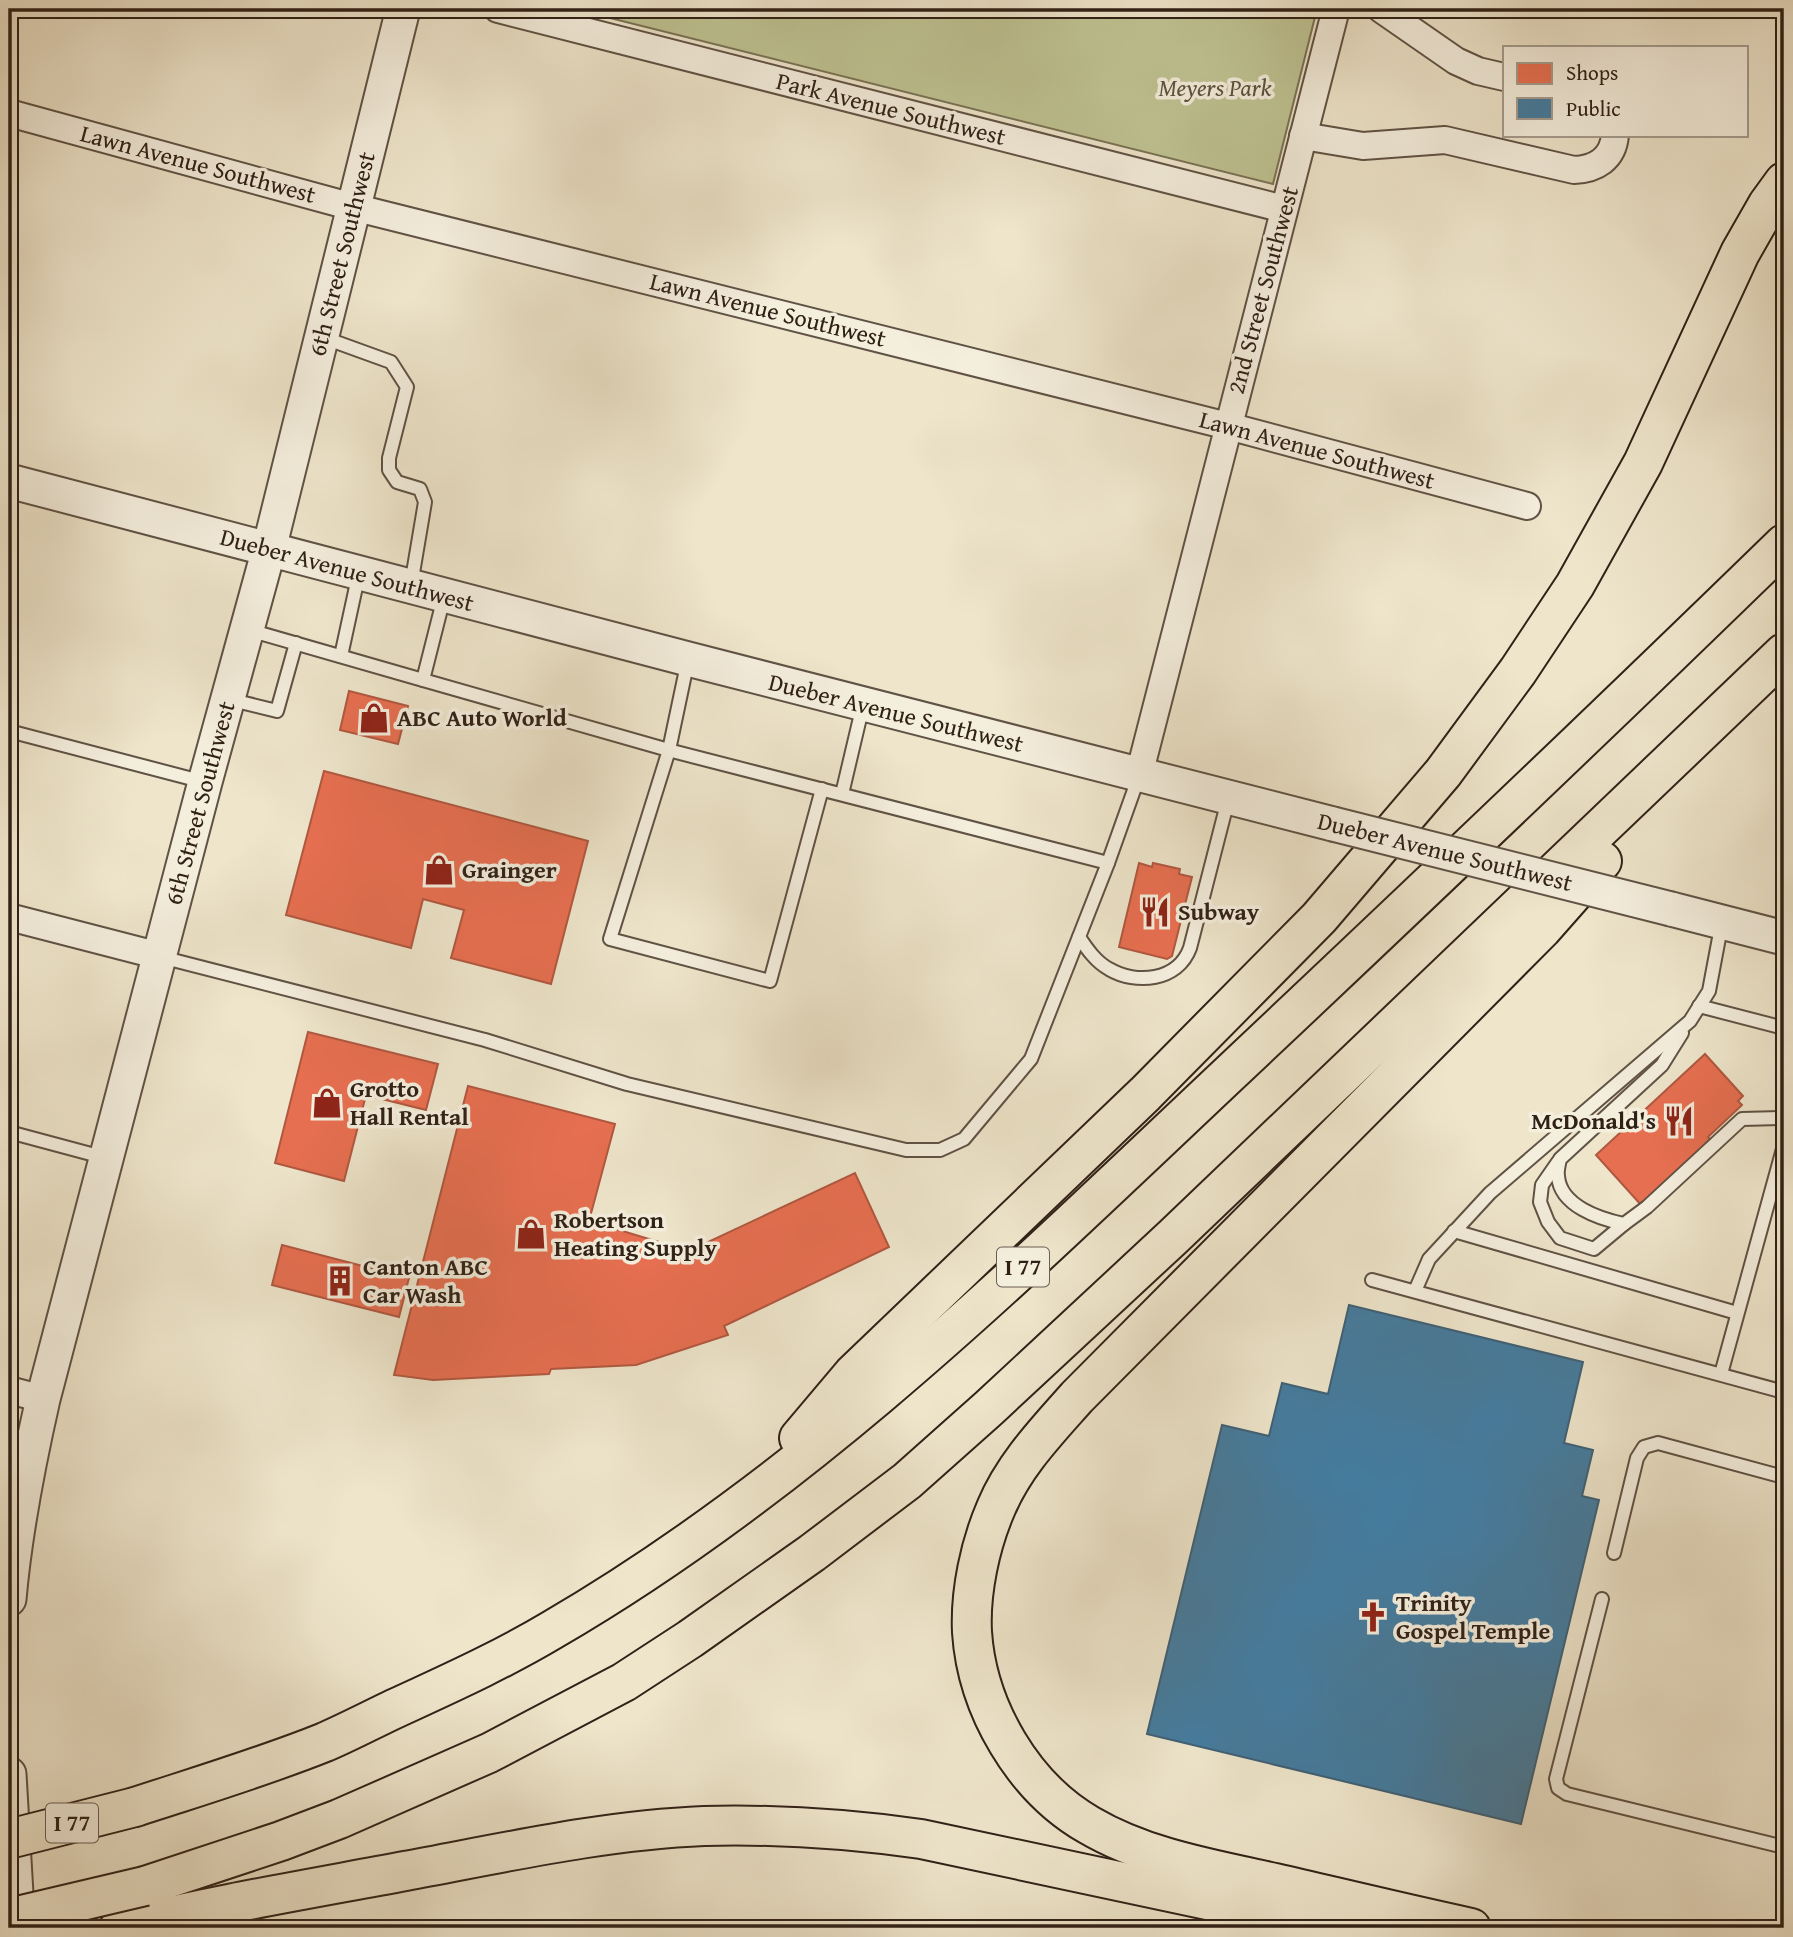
<svg xmlns="http://www.w3.org/2000/svg" width="1793" height="1937" font-family="'Gentium Book Plus',serif">
<rect width="100%" height="100%" fill="#eee5cb"/>
<filter id="stains"><feTurbulence type="fractalNoise" baseFrequency=".00286" numOctaves="4"/><feColorMatrix values="0 0 0 0 .2 0 0 0 0 .09 0 0 0 0 .02 0 0 0 .5 -.17"/></filter>
<radialGradient id="worn" r=".72"><stop offset=".6" stop-color="#630" stop-opacity="0"/><stop offset="1" stop-color="#630" stop-opacity=".3"/></radialGradient>
<path fill="#bfc393" stroke="#787255" stroke-width="2" d="M574 9H1317L1273 184Z"/>
<g fill="#e76f51" stroke="#b05840" stroke-width="2">
<path d="M349 691 408 706 398 744 340 730Z"/>
<path d="M324 771 588 841 551 984 451 958 464 910 423 899 411 948 286 915Z"/>
<path d="M1139 863 1152 867 1153 863 1180 869 1179 874 1192 877 1172 956 1167 959 1119 947Z"/>
<path d="M308 1032 438 1064 426 1110 366 1095 344 1181 275 1163Z"/>
<path d="M1705 1054 1743 1096 1738 1101 1742 1105 1708 1137 1712 1141 1642 1206 1596 1155Z"/>
<path d="M468 1086 615 1124 589 1221 689 1251 855 1173 889 1247 724 1326 728 1335 636 1365 551 1369 549 1374 433 1380 394 1375Z"/>
<path d="M282 1245 409 1278 399 1317 272 1285Z"/>
</g>
<path fill="#457b9d" stroke="#3f6075" stroke-width="2" d="M1349 1305 1583 1362 1564 1443 1593 1450 1582 1496 1599 1500 1521 1824 1147 1734 1222 1425 1269 1436 1282 1383 1328 1394Z"/>
<g fill="none" stroke-linecap="round" stroke-linejoin="round">
<g stroke="#605244" stroke-width="16">
<g id="service">
<path d="M322 337 391 362 407 387 389 458V470L397 482 420 489 425 502 411 585"/>
<path d="M444 597 423 680 672 751 1108 863"/>
<path d="M249 630 423 680"/>
<path d="M341 656 359 573"/>
<path d="M688 660 669 750 610 939 770 981 822 789"/>
<path d="M228 699 277 711 296 643"/>
<path d="M9 731 204 782"/>
<path d="M842 794 863 705"/>
<path d="M1079 937C1087 949 1096 962 1109 969 1136 985 1178 981 1190 948L1228 800"/>
<path d="M161 957 485 1040 627 1084 906 1150H940L964 1139 1031 1059 1108 863 1139 776"/>
<path d="M1699 1006 1784 1028"/>
<path d="M1682 1033 1662 1065 1560 1159C1559 1164 1557 1171 1558 1176 1560 1206 1600 1219 1624 1224L1647 1207 1742 1119 1781 1118"/>
<path d="M9 1132 106 1158"/>
<path d="M1558 1162 1542 1185 1540 1202 1548 1222 1560 1238 1594 1249 1624 1224"/>
<path d="M1454 1231 1737 1313"/>
<path d="M1372 1280 1784 1392"/>
<path d="M1415 1291 1429 1259 1490 1193 1690 1021 1709 991 1722 922"/>
<path d="M1721 1374 1784 1145"/>
<path d="M1614 1553 1637 1458 1644 1447 1658 1443 1784 1477"/>
<path d="M1602 1599 1556 1779 1558 1788 1567 1794 1784 1847"/>
</g>
</g>
<g stroke="#605244" stroke-width="30">
<g id="minor">
<path d="M498 9 1284 209"/>
<path d="M1381 9 1456 61 1478 71 1504 77"/>
<path d="M9 113 353 207 1228 426 1527 506"/>
<path d="M1303 136 1363 146 1445 140 1574 170C1596 169 1613 159 1615 135"/>
<path d="M1139 775 1336 9"/>
<path d="M9 917 160 956"/>
<path d="M9 1390 43 1399"/>
</g>
</g>
<g stroke="#605244" stroke-width="37">
<g id="tertiary">
<path d="M9 481 688 659 1333 824"/>
<path d="M1671 909 1784 938"/>
<path d="M9 1599C15 1531 28 1465 43 1399L205 782 269 549 403 9"/>
<path d="M9 1774 18 1928"/>
</g>
</g>
<g stroke="#302117" stroke-width="42">
<g id="motorway">
<path d="M799 1438 853 1374 1145 1094 1319 918 1443 773 1518 671 1575 585 1643 463 1740 253 1768 204 1784 182"/>
<path d="M135 1807C199 1786 263 1767 325 1742 348 1732 369 1721 392 1710 446 1685 500 1661 552 1630 805 1483 1015 1276 1227 1076 1414 900 1600 723 1784 544"/>
<path d="M145 1886 281 1841 339 1819 489 1753 624 1682 690 1639 812 1553 907 1481 989 1408 1173 1237 1784 653"/>
<path d="M119 1928C213 1905 309 1889 405 1871 503 1853 604 1830 704 1826 777 1824 849 1829 921 1839L1339 1928"/>
<path d="M1471 1928C1406 1914 1340 1898 1275 1883 1212 1869 1145 1858 1089 1825 1023 1787 977 1708 972 1632 970 1592 980 1545 996 1508 1014 1465 1046 1432 1077 1397L1542 929 1602 861"/>
</g>
</g>
<use href="#service" stroke="#f4eedd" stroke-width="12"/>
<use href="#minor" stroke="#f4eedd" stroke-width="26"/>
<use href="#tertiary" stroke="#f4eedd" stroke-width="33"/>
<use href="#motorway" stroke="#eee5cb" stroke-width="38"/>
<g stroke="#605244" stroke-width="37" stroke-linecap="butt">
<path id="tertiary-bridge" d="M1333 824 1671 909"/>
</g>
<g stroke="#302117" stroke-width="42" stroke-linecap="butt">
<g id="motorway-bridge">
<path d="M9 1839 135 1807"/>
<path d="M9 1918 145 1886"/>
</g>
</g>
<use href="#tertiary-bridge" stroke="#f4eedd" stroke-width="33"/>
<use href="#motorway-bridge" stroke="#eee5cb" stroke-width="38"/>
</g>
<defs>
<g id="shop-bare" transform="scale(2.415)"><path d="M-5-2.5h2.3a2.7 3.5 0 0 1 5.4 0H5L5.5 6h-11ZM-1.5-2.5h3a1.5 2.3 0 0 0-3 0Z" fill="#8f2418" stroke="#f4eedd" stroke-width="2.5" paint-order="stroke"/></g>
<g id="restaurant-bare" transform="scale(2.415)"><path d="M-5-6h1v4h1v-4h1v4h1v-4h1v5L-1.5 .5V6h-2V.5L-5-1ZM5-6V6H3V1.5H1.5Q1.5-4 5-6Z" fill="#8f2418" stroke="#f4eedd" stroke-width="2.5" paint-order="stroke"/></g>
<g id="building-bare" transform="scale(2.415)"><path d="M-4-6H4V6H1V3H-1V6H-4ZM-2.5-4.3h1.7v1.8h-1.7ZM.8-4.3h1.7v1.8H.8ZM-2.5-1h1.7V.8h-1.7ZM.8-1h1.7V.8H.8Z" fill="#8f2418" stroke="#f4eedd" stroke-width="2.5" paint-order="stroke"/></g>
<g id="church-bare" transform="scale(2.415)"><path d="M-1.2-6h2.4v3.5h3.3v2.4h-3.3V6h-2.4V-.1h-3.3v-2.4h3.3Z" fill="#8f2418" stroke="#f4eedd" stroke-width="2.5" paint-order="stroke"/></g>
</defs>
<g fill-rule="evenodd">
<use href="#shop-bare" x="374" y="718"/>
<use href="#shop-bare" x="439" y="870"/>
<use href="#restaurant-bare" x="1155" y="912"/>
<use href="#shop-bare" x="327" y="1103"/>
<use href="#restaurant-bare" x="1679" y="1121"/>
<use href="#shop-bare" x="531" y="1234"/>
<use href="#building-bare" x="340" y="1281"/>
<use href="#church-bare" x="1373" y="1617"/>
</g>
<g text-anchor="middle" stroke-width="7" stroke-linejoin="round" paint-order="stroke">
<g fill="#f4eedd" stroke="#6b5e52" stroke-width="2">
<rect x="997" y="1247.5" width="52" height="39" rx="5"/>
<rect x="46" y="1803.5" width="52" height="39" rx="5"/>
</g>
<g font-size="23" font-weight="bold" fill="#302117">
<text x="1023" y="1275">I 77</text>
<text x="72" y="1831">I 77</text>
</g>
<g font-size="24" font-style="italic" fill="#5b523c" stroke="#f4eedd">
<text x="1215" y="96">Meyers Park</text>
</g>
<g font-size="24" fill="#302117" stroke="#f4eedd">
<text transform="translate(891 109) rotate(14)" y="8">Park Avenue Southwest</text>
<text transform="translate(198 164) rotate(15)" y="8">Lawn Avenue Southwest</text>
<text transform="translate(342 254) rotate(-76)" y="8">6th Street Southwest</text>
<text transform="translate(1263 290) rotate(-75)" y="8">2nd Street Southwest</text>
<text transform="translate(768 310) rotate(14)" y="8">Lawn Avenue Southwest</text>
<text transform="translate(1317 450) rotate(15)" y="8">Lawn Avenue Southwest</text>
<text transform="translate(347 570) rotate(15)" y="8">Dueber Avenue Southwest</text>
<text transform="translate(896 713) rotate(14)" y="8">Dueber Avenue Southwest</text>
<text transform="translate(200 803) rotate(-75)" y="8">6th Street Southwest</text>
<text transform="translate(1445 852) rotate(14)" y="8">Dueber Avenue Southwest</text>
</g>
<g font-size="24" font-weight="bold" fill="#302117" stroke="#f4eedd" text-anchor="start">
<text x="397" y="726">ABC Auto World</text>
<text x="462" y="878">Grainger</text>
<text x="1178" y="920">Subway</text>
<text x="350" y="1097">Grotto<tspan x="350" dy="28">Hall Rental</tspan></text>
<text x="1656" y="1129" text-anchor="end">McDonald's</text>
<text x="554" y="1228">Robertson<tspan x="554" dy="28">Heating Supply</tspan></text>
<text x="363" y="1275">Canton ABC<tspan x="363" dy="28">Car Wash</tspan></text>
<text x="1396" y="1611">Trinity<tspan x="1396" dy="28">Gospel Temple</tspan></text>
</g>
</g>
<rect width="1793" height="1937" fill="none" stroke="#eee5cb" stroke-width="35"/>
<rect x="10" y="10" width="1772" height="1916" fill="none" stroke="#302117" stroke-width="3.5"/>
<rect x="18" y="18" width="1758" height="1902" fill="none" stroke="#302117" stroke-width="2"/>
<rect x="1503" y="46" width="245" height="91" fill="#f4eedd" stroke="#a69c8e" stroke-width="2"/>
<rect x="1517" y="63" width="35" height="21" fill="#e76f51" stroke="#a69c8e" stroke-width="2"/>
<text x="1566" y="80" font-size="21" fill="#302117">Shops</text>
<rect x="1517" y="98" width="35" height="21" fill="#457b9d" stroke="#a69c8e" stroke-width="2"/>
<text x="1566" y="116" font-size="21" fill="#302117">Public</text>
<rect width="100%" height="100%" filter="url(#stains)"/>
<rect width="100%" height="100%" fill="url(#worn)"/>
</svg>
